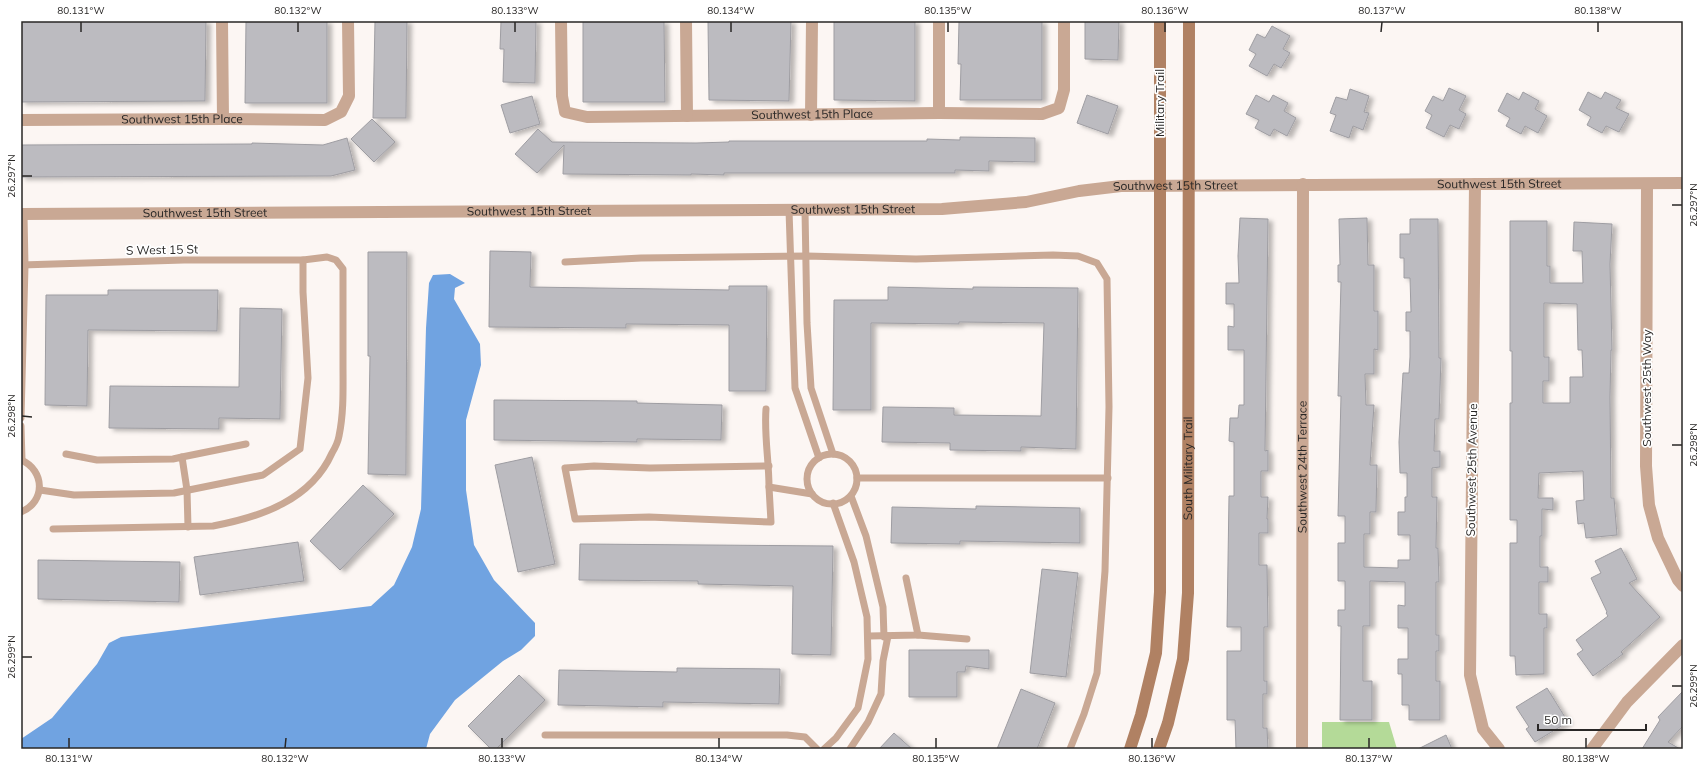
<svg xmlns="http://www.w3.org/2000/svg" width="1704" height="770" font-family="Mulish,sans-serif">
<defs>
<filter id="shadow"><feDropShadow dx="4.5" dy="2.5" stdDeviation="2" flood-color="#0004"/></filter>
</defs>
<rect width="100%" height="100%" fill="#fcf6f3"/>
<path fill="#b4da98" d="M1322 722H1389L1397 749H1322Z"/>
<path fill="#70a3e1" d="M450 274 465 283 455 288 454 299 480 344 481 365 466 420V490L474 545 494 580 535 623V636L521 650 503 661 455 700 430 734 426 749H21V739L52 718 97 664 109 643 121 637 371 606 394 585 412 547 421 509 426 328 429 283 433 275Z"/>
<g fill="#bcbbc0" stroke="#9e9da2" fill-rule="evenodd" filter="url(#shadow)">
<path d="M21 21H206L205 101 21 102Z"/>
<path d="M246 21H327V103H245Z"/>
<path d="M375 21H407L406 118H373Z"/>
<path d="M501 21H536L535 83 503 82 504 49H500Z"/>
<path d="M583 21H664L665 102H583Z"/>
<path d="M708 21H791L789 101 709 100Z"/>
<path d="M834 21H915V101L834 100Z"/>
<path d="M959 21H1042V100H960L961 64H958Z"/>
<path d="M1085 21H1119L1118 60 1085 59Z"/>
<path d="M1272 26 1290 36 1283 49 1290 53 1281 68 1274 64 1267 76 1249 66 1256 54 1249 50 1257 34 1265 38Z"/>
<path d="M1449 88 1466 96 1459 110 1466 114 1459 129 1450 125 1444 137 1426 128 1432 115 1425 111 1433 96 1443 101Z"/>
<path d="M1350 89 1369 96 1364 112 1369 113 1363 130 1353 126 1349 138 1330 131 1336 115 1330 113 1336 97 1347 100Z"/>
<path d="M1523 92 1539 101 1535 109 1547 116 1538 133 1525 126 1521 134 1506 126 1510 118 1498 111 1507 93 1519 100Z"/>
<path d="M1588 92 1601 99 1605 92 1621 100 1616 108 1629 114 1619 132 1606 126 1602 133 1587 125 1591 117 1579 110Z"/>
<path d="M1087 95 1118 106 1108 134 1077 123Z"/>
<path d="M1256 95 1269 102 1273 95 1288 103 1284 111 1296 118 1287 136 1274 129 1270 136 1255 128 1259 120 1246 114Z"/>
<path d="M532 96 540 124 510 133 501 105Z"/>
<path d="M372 119 395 142 374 162 351 139Z"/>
<path d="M538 129 552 142 696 143 729 142V141H927V139L960 140V137L1035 138V162L989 161V171L955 170V173H724V175L691 174V175L563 174 564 145 537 173 515 154Z"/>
<path d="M347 138 355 170 331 176 21 177V145L252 144V143L323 145Z"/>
<path d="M1240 218 1268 219 1265 451 1268 450V471H1261V497H1268L1267 519H1268V533H1259V565H1267L1268 627H1264V681H1267V694H1263V728H1267L1268 749H1236L1235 720H1227V651H1241V627H1227L1229 496H1234V442L1229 441 1230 418H1238L1239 405H1244V350H1228V326L1234 327V304H1226V283H1239L1238 256Z"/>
<path d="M1367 218 1368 265H1374V311H1378V350L1374 349V374H1365L1366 405H1374L1370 465H1377L1376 512H1370V534H1364V567L1398 568V560H1410V535H1398V512H1405V497H1407V473H1400L1399 442 1403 373H1409L1410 357V331H1406V312H1411L1410 278H1404V258H1400V234H1410V219H1438L1439 358H1441L1439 419H1435L1434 451H1440V467L1432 468V497H1437L1436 548H1438L1439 582H1436V635H1439V651H1436V681H1440V720H1409V705H1402V674H1398V659H1408V628H1398V605L1405 606V582L1370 581V626H1363V681H1372V720H1340L1341 626H1338V610H1345V581H1338V543H1345V516H1338L1341 396H1338L1341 282H1338V265H1340L1339 219Z"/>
<path d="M1510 221H1547V266H1550V283H1583L1582 251H1573L1574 222 1612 224 1610 264 1612 350H1611L1610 397 1611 498H1614L1617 535 1586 538 1584 523 1578 524 1576 501 1584 500 1583 471 1539 473 1538 498H1553V510L1542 509V536H1540V567H1548V582H1539V614H1547V628H1544V674L1516 675 1515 656H1510V543H1517V520H1510V403H1512V351H1510ZM1544 303 1577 304 1578 350H1582L1583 377H1570V403H1543V381H1549V357H1544Z"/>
<path d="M490 251 531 252 530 287 729 290V286H767L766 391H729V325L626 324V328L489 327Z"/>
<path d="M368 252H407L406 475 368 474 370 356H368Z"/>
<path d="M888 287 973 289V287L1078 288 1076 449 1021 447V451L950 450V443L882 442 883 407 954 408V415L1041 416 1044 323 959 322V324L871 323V410H833L834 300H888Z"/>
<path d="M108 290H218L217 331 88 330 87 406 45 405 46 295H108Z"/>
<path d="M240 308 282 309 280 419 219 418V429L109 428 110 386 239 387Z"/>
<path d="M494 400 637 401V403L722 405 721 440 637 439V442L494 440Z"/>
<path d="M532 457 555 564 518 572 495 465Z"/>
<path d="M363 485 394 514 340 570 310 541Z"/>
<path d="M976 506 1080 508V543L960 541V544L891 543 892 507 976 509Z"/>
<path d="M298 542 304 581 200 595 194 557Z"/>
<path d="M580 544 833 546 831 655 792 654 793 586 698 584V581L579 580Z"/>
<path d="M1621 548 1637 579 1629 583 1660 617 1621 652 1623 654 1593 676 1577 654 1583 650 1576 640 1608 616 1606 613 1607 612 1591 578 1601 573 1595 561Z"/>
<path d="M38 560 180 562 179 602 38 599Z"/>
<path d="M1042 569 1078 573 1066 677 1030 673Z"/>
<path d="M909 650H989V669L966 666 965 672H957V697H909Z"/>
<path d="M677 668 780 669 779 704 663 702V707L558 705 559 670 677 672Z"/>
<path d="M519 675 545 700 496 749H491L468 726Z"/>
<path d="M1547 688 1568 722 1535 742 1526 729 1529 727 1516 707Z"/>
<path d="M1021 689 1055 703 1037 749H997Z"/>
<path d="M1683 691V726L1668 742 1680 749H1642L1660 720 1658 717Z"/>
<path d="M894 733 912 749H879Z"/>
<path d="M1446 735 1452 749H1418Z"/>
</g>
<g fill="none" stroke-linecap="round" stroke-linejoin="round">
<g stroke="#c9a894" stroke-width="7">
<path d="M789 210 795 388 819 458"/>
<path d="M805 210 807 323 811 388 833 454"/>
<path d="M565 262 641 258 807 256 916 259 1053 255 1078 256 1097 263 1107 279 1109 407 1105 571 1097 673 1084 714 1070 749"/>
<path d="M21 265 184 260H303L327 257 336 260 343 269C343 301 343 332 343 363 343 388 344 412 339 436 338 442 335 448 332 453 311 500 261 517 213 526L53 529"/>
<path d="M766 409C764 435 769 461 769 487L812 494"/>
<path d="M21 418 25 266 24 214"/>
<path d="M21 426 22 460"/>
<path d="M66 454 97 460 173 459 182 457 187 490 188 527"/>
<circle cx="832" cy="479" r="25"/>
<path d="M182 457 246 444"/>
<path d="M21 460C45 470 46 502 21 512"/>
<path d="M857 478H1108"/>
<path d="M769 487 771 522 649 517 575 519 565 468 594 466 650 468 769 466"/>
<path d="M40 490 74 495 174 493 263 475 300 449 308 378 303 292V260"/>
<path d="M851 496 866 536 883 607 884 637"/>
<path d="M918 635 967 639"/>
<path d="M869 636 918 635 906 578"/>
<path d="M545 735H787L805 737 817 749"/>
<path d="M824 749 836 738 858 708 868 659 867 617 854 562 833 503"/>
<path d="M850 749 868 722 881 694 883 661 888 636"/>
</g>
<g stroke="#c9a894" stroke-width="12">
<path d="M222 21 223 119"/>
<path id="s1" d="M561 21 562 96 565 112 587 117 939 113 1042 114 1059 108 1064 90V21"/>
<path d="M686 21 687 116"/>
<path d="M939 21V113"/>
<path d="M811 115 812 21"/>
<path id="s2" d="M21 120 223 119 325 120 341 112 349 96 348 21"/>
<path d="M1475 184 1470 675 1483 729 1499 749"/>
<path d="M1647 184 1646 466 1649 505 1658 538 1678 580 1683 586"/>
<path id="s3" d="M21 214 942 209 1026 202 1079 191 1121 186 1683 183"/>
<path id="s4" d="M1302 749 1303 184"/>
<path d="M1592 749 1627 702 1683 645"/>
</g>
<g stroke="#b08163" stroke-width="12">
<path d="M1130 749 1141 715 1156 653 1160 592V21"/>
<path id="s5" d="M1159 749 1168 723 1183 659 1188 593 1189 21"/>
</g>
</g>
<path fill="none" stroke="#292726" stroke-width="1.5" d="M81 32V22M298 32V22M515 32V22M731 32V22M948 32V22M1165 32V22M1381 32 1382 22M1598 32V22M22 176H32M1672 205H1682M22 416 32 417M1672 445H1682M22 657H32M1672 686H1682M69 748V738M285 748 286 738M502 748V738M719 748V738M936 748V738M1152 748V738M1369 748V738M1586 748V738"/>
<g text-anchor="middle" stroke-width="3.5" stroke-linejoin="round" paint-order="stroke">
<g font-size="12" fill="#292726" stroke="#fff">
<text transform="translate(1160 103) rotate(-90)" y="4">Military Trail</text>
<text dy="4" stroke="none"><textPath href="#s1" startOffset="339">Southwest 15th Place</textPath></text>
<text dy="4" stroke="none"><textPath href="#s2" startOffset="161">Southwest 15th Place</textPath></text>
<text dy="4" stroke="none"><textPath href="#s3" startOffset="1480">Southwest 15th Street</textPath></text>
<text dy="4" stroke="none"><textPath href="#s3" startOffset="1156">Southwest 15th Street</textPath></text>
<text dy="4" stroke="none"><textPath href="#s3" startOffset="832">Southwest 15th Street</textPath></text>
<text dy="4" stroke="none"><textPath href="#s3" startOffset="508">Southwest 15th Street</textPath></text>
<text dy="4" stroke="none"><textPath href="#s3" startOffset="184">Southwest 15th Street</textPath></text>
<text transform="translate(162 250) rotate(-1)" y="4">S West 15 St</text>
<text transform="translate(1647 388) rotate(-90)" y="4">Southwest 25th Way</text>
<text dy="4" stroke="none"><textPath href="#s4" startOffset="282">Southwest 24th Terrace</textPath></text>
<text dy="4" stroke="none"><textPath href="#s5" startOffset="284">South Military Trail</textPath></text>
<text transform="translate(1472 470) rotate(-89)" y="4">Southwest 25th Avenue</text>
</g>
</g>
<rect width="1704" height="770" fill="none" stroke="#ffffff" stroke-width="44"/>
<path d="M1538 724v6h108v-6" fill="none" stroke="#292726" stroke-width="2"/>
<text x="1544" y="724" font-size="12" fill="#292726" stroke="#ffffff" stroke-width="3" paint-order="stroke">50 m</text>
<rect x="22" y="22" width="1660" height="726" fill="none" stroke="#292726" stroke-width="1.5"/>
<g font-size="10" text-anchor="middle" fill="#292726">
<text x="81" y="14">80.131°W</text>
<text x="298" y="14">80.132°W</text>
<text x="515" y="14">80.133°W</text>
<text x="731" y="14">80.134°W</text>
<text x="948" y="14">80.135°W</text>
<text x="1165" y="14">80.136°W</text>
<text x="1382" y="14">80.137°W</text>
<text x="1598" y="14">80.138°W</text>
<text transform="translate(11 176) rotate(-90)" y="4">26.297°N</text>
<text transform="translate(1693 205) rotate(-90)" y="4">26.297°N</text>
<text transform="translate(11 416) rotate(-90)" y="4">26.298°N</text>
<text transform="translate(1693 445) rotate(-90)" y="4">26.298°N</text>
<text transform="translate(11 657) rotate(-90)" y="4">26.299°N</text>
<text transform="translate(1693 686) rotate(-90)" y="4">26.299°N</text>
<text x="69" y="762">80.131°W</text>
<text x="285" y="762">80.132°W</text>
<text x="502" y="762">80.133°W</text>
<text x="719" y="762">80.134°W</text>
<text x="936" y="762">80.135°W</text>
<text x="1152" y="762">80.136°W</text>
<text x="1369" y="762">80.137°W</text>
<text x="1586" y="762">80.138°W</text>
</g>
</svg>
